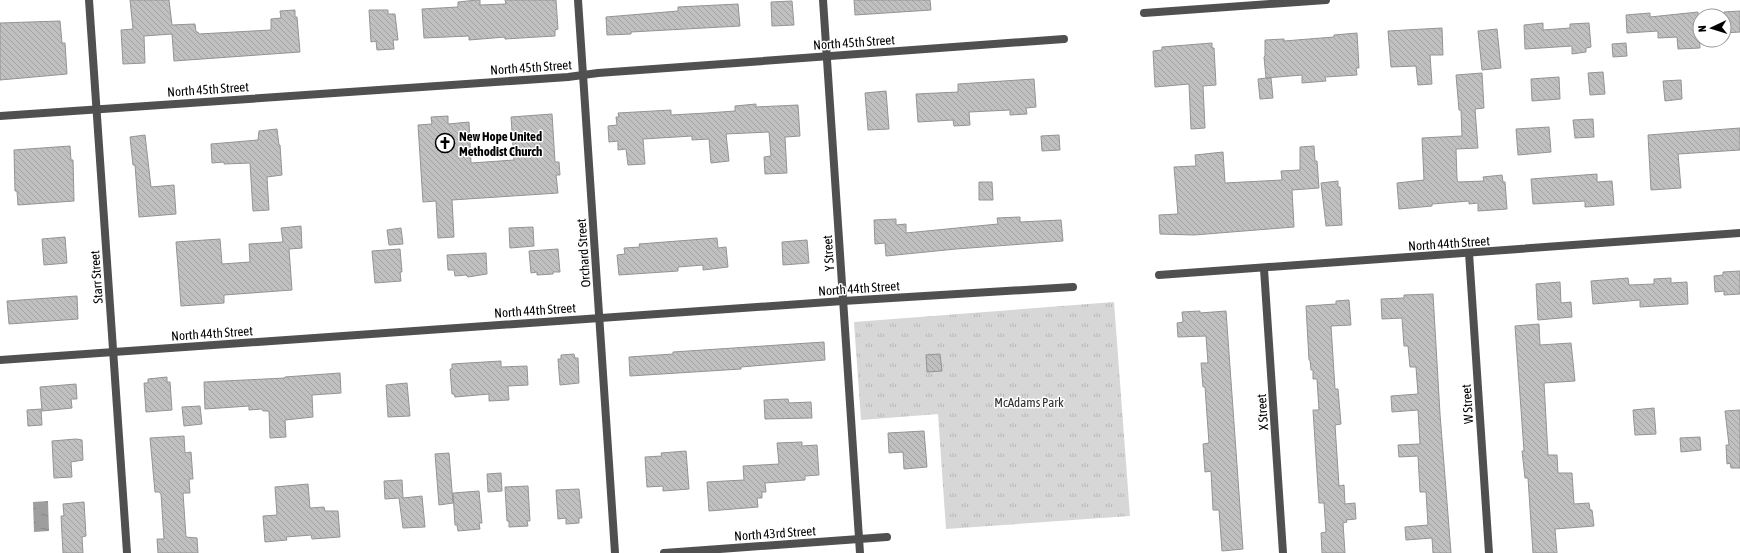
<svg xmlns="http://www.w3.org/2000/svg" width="1740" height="553" font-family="'Asap Condensed',sans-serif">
<defs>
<pattern id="park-tufts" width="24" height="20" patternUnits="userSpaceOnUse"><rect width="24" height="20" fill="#d7d7d7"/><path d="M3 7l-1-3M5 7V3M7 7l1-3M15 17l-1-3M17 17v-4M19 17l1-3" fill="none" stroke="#b7b7b7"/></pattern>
<pattern id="water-ripples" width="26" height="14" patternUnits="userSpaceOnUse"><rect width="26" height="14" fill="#9e9e9e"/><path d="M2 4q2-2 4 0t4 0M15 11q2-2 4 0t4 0" fill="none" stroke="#868686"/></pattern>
<pattern id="building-back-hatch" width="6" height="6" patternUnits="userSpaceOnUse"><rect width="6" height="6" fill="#c0c0c0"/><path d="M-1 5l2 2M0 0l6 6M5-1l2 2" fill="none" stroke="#a3a3a3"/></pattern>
</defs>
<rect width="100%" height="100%" fill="#fff"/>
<path fill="url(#park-tufts)" d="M1114 302 1130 516 946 529 938 414 861 420 854 322Z"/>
<path fill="url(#water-ripples)" d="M48 501 49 531 34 532 33 502Z"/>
<g fill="url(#building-back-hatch)" stroke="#949494">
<path d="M130 0H169L172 25 195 24 196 32H198L199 34 271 30V19L281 18 280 11 295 10V17H297L300 52 174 61 172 34 144 36 145 63 123 64 121 30 133 29Z"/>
<path d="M477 0H480V5L506 4 505 0H556L558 29 555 30V36L537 37 505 39V37L469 40V36L424 38 422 9 458 7V2Z"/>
<path d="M854 0H930L931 10 855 15Z"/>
<path d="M792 1 794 25 772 26 771 2Z"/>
<path d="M738 4 740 26 631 32V34L607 35 606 17 678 11V7Z"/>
<path d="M369 10H388V14H395L398 40H393L394 49 377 50 376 41 371 42Z"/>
<path d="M1740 11V32L1724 33V12Z"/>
<path d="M1698 12 1700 48 1678 49 1677 37 1658 38V31L1627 33 1626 15 1650 13V17Z"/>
<path d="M60 21 62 43H65L67 74 0 80V23Z"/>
<path d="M1543 23V30L1570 28V24L1589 23 1591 47 1586 48V52L1572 54V46L1525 49 1524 25Z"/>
<path d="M1442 28 1443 55H1430L1432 84 1418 85 1416 66 1391 67 1388 31Z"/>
<path d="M1497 29 1501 68 1482 70 1478 31Z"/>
<path d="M1357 33 1359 68H1356L1357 75 1325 77 1326 81 1302 83V75L1266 78H1271L1273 98 1260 99 1258 79 1266 78 1264 57 1265 56V40L1284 39V41L1334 37V35Z"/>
<path d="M1212 43V48H1214L1216 85 1203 86 1205 128 1191 129 1189 84 1155 87 1153 51 1162 50V47Z"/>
<path d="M1626 43 1627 56 1613 57 1612 44Z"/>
<path d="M1603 72 1605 94 1590 95 1588 73Z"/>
<path d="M1482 73 1484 108 1475 109 1478 148 1456 149 1457 179 1458 182 1484 181 1483 177 1502 175 1503 182H1505L1507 209 1478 211V203L1469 204V201L1432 204V206L1399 209 1397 183 1424 180 1422 138 1462 136 1461 110H1459L1456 75Z"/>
<path d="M1559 77 1560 99 1532 101 1531 79Z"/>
<path d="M1034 79 1036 107 1026 108 1027 114 1010 115V110L969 112 970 125 954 126 953 120 918 122 916 94 958 92V84Z"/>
<path d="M1681 80 1682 99 1665 101 1663 81Z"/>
<path d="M886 91 889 129 868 130 865 93Z"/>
<path d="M756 104V107L798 105 800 136 785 137 787 173 765 174 764 157 771 156 769 132 726 134 729 161 711 163 709 139 692 140V136L643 139 645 164 628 165 626 149 618 150V141L609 142 608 126 617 125 616 117H619L618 113 671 110V115L707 113 735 111V106Z"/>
<path d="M552 114 555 162H559L560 175H556L558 193 452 200 454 237 438 238 436 201 423 202 418 125 432 124 431 117 448 116V124L469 122 471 163 514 160 511 117Z"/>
<path d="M1593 119 1594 137 1575 138 1573 120Z"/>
<path d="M1549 127 1551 152 1518 155 1516 129Z"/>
<path d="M1740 128V150L1678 154 1681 188 1651 190 1648 135Z"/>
<path d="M277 129 279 145H280L282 175 267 177 269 210 253 211 250 163 224 164V162L212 163 211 144 258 140 259 131Z"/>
<path d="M145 135 151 187 174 185 176 214 139 217 135 165H133L130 137Z"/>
<path d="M1059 135 1060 150 1042 151 1041 136Z"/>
<path d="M70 146 71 160H73L74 201 18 205 17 191H15L14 150Z"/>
<path d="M1314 146 1315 161H1317L1319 188 1292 190 1294 227 1194 235 1160 234 1159 215 1178 214 1174 167 1196 166 1195 155 1223 152 1225 183 1282 180 1281 171 1300 170V147Z"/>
<path d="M1597 174V182L1612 181 1614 205 1585 207V201L1533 204 1531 179Z"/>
<path d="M1338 181V187H1340L1342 225 1326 226 1321 183Z"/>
<path d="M979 182H992L993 200H979Z"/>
<path d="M1020 217V222L1061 220 1063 241 956 249 886 256 885 243 875 244 874 220 896 219V225L906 224V233L998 224 997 218Z"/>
<path d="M301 226 302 248 289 249 292 290 224 295V303L181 306 176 242 220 239 222 264 250 262 249 244 283 242 281 228Z"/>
<path d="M533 227 534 246 510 248 509 228Z"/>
<path d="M401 228 403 244 389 245 387 230Z"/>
<path d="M65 237 67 263 44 265 42 239Z"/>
<path d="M717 238 718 248 726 247 728 267 703 270V265L678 267V271L619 275 617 255 625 254 624 248 640 247 639 244Z"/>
<path d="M807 240 809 263 783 265 782 242Z"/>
<path d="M400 249 402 272H400L401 281 375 283 372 251Z"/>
<path d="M558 249 560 272H553V274L537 275V272L531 273 529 251Z"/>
<path d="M486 253 487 274 468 277 466 275 455 276 454 270H448L447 255Z"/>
<path d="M1740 271V294L1724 295V291L1715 292 1714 276 1723 275V272Z"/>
<path d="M1628 278 1629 285 1654 284V279L1671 278V283L1687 282 1688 304 1640 307V300L1593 304 1591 281Z"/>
<path d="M1560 282 1561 303 1571 302 1572 317 1538 320 1536 284Z"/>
<path d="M1433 294 1440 414 1451 553H1433L1432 538 1406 540 1405 527 1428 525 1426 492H1420L1418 456 1399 457 1398 445 1420 444 1418 410 1392 412 1391 396 1418 394 1416 367H1410L1408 346H1404L1402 318 1382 319 1381 299 1404 298V295Z"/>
<path d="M77 296 78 319 9 324 7 301Z"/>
<path d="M1349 300 1351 325 1331 326 1335 389H1338L1341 424 1335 425 1339 486 1344 485 1345 504 1355 503 1356 519 1346 520 1347 522 1343 523 1345 553H1322L1321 533 1326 532 1324 503H1319L1313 410H1319L1317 379H1313V370H1311L1310 360H1309L1306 306 1336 304V301Z"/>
<path d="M1200 311V313L1226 311 1243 549 1222 551 1219 510H1213L1211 471 1205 472 1203 444 1209 443 1205 387H1203L1201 363H1208L1206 336 1178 337 1177 323 1183 322 1182 312Z"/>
<path d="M1539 324 1540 345 1571 343 1575 381 1544 383 1548 455H1557L1558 473H1572L1574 504 1589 503 1590 510H1592L1594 526 1555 529 1557 553H1533L1528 478H1525L1522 451H1524L1515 326Z"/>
<path d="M824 342 825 360 741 367V369L630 376 629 357 673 354V352Z"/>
<path d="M574 354 575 358H578L579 383 560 385 558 359H561V355Z"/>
<path d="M940 354 942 371 927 372 926 355Z"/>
<path d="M501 361V367L527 366 528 385 508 386 509 400 489 401V394L455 397 454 394H452L450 369H452V364Z"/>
<path d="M340 373 341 393 312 395 313 417 285 420 286 437 270 438 269 411H263L262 409 249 410V406L205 409 204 382 285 378V377Z"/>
<path d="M167 377V382H170L172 410 146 412 144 383H148V379Z"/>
<path d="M407 383 410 416 388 417 386 385Z"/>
<path d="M76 384 77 399H71L72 408 42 411 40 387Z"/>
<path d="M788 399 789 403 811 402 812 418 765 419 764 400Z"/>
<path d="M200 406 202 424 184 426 182 407Z"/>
<path d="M1654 408 1656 434 1635 435 1633 410Z"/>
<path d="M41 409 42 425 28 426 27 410Z"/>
<path d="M1740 410V468H1731L1730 463 1727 464 1726 445H1729L1725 411Z"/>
<path d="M924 431 927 467 904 469 903 452 889 453 888 433Z"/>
<path d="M184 436 185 453 191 452 193 479H189L190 493H183L186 537 197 538 198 553H158L157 539H164L161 494 159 492H155L150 438Z"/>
<path d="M1700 437 1701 450 1681 452 1680 438Z"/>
<path d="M76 439 82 440 83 460 71 462 72 477 54 478 52 441Z"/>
<path d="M802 442V446L817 445 819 475 805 476V480L765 483 766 492H762V498H757L758 507 709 511 707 482 744 480 743 466 779 464 777 443Z"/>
<path d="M686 451 689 489 663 491V486L647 487 645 457 662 456 661 453Z"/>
<path d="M449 453 453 503 439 505 435 454Z"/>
<path d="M501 473 502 491 488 492 487 474Z"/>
<path d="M402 480 403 498 422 496 425 527 403 528 399 498 385 499 384 481Z"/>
<path d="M308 484 310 508 324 507 325 511H338L340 537 312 539 311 535 286 537 287 540 265 542 263 516 277 515 275 487Z"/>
<path d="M528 486 530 521H527L528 526 509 527V521H507L505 487Z"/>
<path d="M579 489 582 518H579V523L566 524V518L558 519 556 490Z"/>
<path d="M479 491 482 523H479L480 529 458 531 457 525H455L453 493Z"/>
<path d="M84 502 86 536 82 537 83 553H63L61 516H64L63 504Z"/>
</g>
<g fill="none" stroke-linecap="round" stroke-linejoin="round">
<g stroke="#505050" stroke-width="8">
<path d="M89 0 127 553"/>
<path d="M578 0 615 553"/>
<path d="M823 0 860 553"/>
<path d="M1144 13 1326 0"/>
<path d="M0 116 568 77 598 73 1064 39"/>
<path d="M1469 253 1489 553"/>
<path d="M1264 269 1283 553"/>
<path d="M1159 275 1740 233"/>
<path d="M0 360 843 301 1073 287"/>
<path d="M664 553 887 537"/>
</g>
</g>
<defs>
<g id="church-ring" transform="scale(1)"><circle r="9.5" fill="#fff" stroke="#000" stroke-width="1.5"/><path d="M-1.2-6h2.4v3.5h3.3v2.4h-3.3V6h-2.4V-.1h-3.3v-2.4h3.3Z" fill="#000"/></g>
</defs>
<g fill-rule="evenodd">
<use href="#church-ring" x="445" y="143"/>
</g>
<g text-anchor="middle" stroke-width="3" stroke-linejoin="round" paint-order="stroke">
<g font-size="13" fill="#000" stroke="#fff">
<text transform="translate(854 42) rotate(-4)" y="5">North 45th Street</text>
<text transform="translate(531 67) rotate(-4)" y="5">North 45th Street</text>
<text transform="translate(208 89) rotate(-4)" y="5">North 45th Street</text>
<text transform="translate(1449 243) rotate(-4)" y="5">North 44th Street</text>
<text transform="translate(583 253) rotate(-94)" y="5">Orchard Street</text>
<text transform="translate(828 253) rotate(-94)" y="5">Y Street</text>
<text transform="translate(96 277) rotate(-94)" y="5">Starr Street</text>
<text transform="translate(859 288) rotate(-4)" y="5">North 44th Street</text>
<text transform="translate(535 310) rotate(-4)" y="5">North 44th Street</text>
<text transform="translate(212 333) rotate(-4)" y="5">North 44th Street</text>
<text transform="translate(1467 404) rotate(-94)" y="5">W Street</text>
<text transform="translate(1262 412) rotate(-94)" y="5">X Street</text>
<text transform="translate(775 533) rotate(-4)" y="5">North 43rd Street</text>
</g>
<g font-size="13" font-weight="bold" fill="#000" stroke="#fff" text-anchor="start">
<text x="459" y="141">New Hope United<tspan x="459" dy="15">Methodist Church</tspan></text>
</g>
<g font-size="13" fill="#2e2e2e" stroke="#fff">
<text x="1029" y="407">McAdams Park</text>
</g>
</g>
<g transform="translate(1712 28) rotate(266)"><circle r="19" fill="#ffffff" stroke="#999999"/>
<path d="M0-3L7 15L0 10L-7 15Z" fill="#000000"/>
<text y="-6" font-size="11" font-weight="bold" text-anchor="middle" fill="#000000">N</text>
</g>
</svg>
